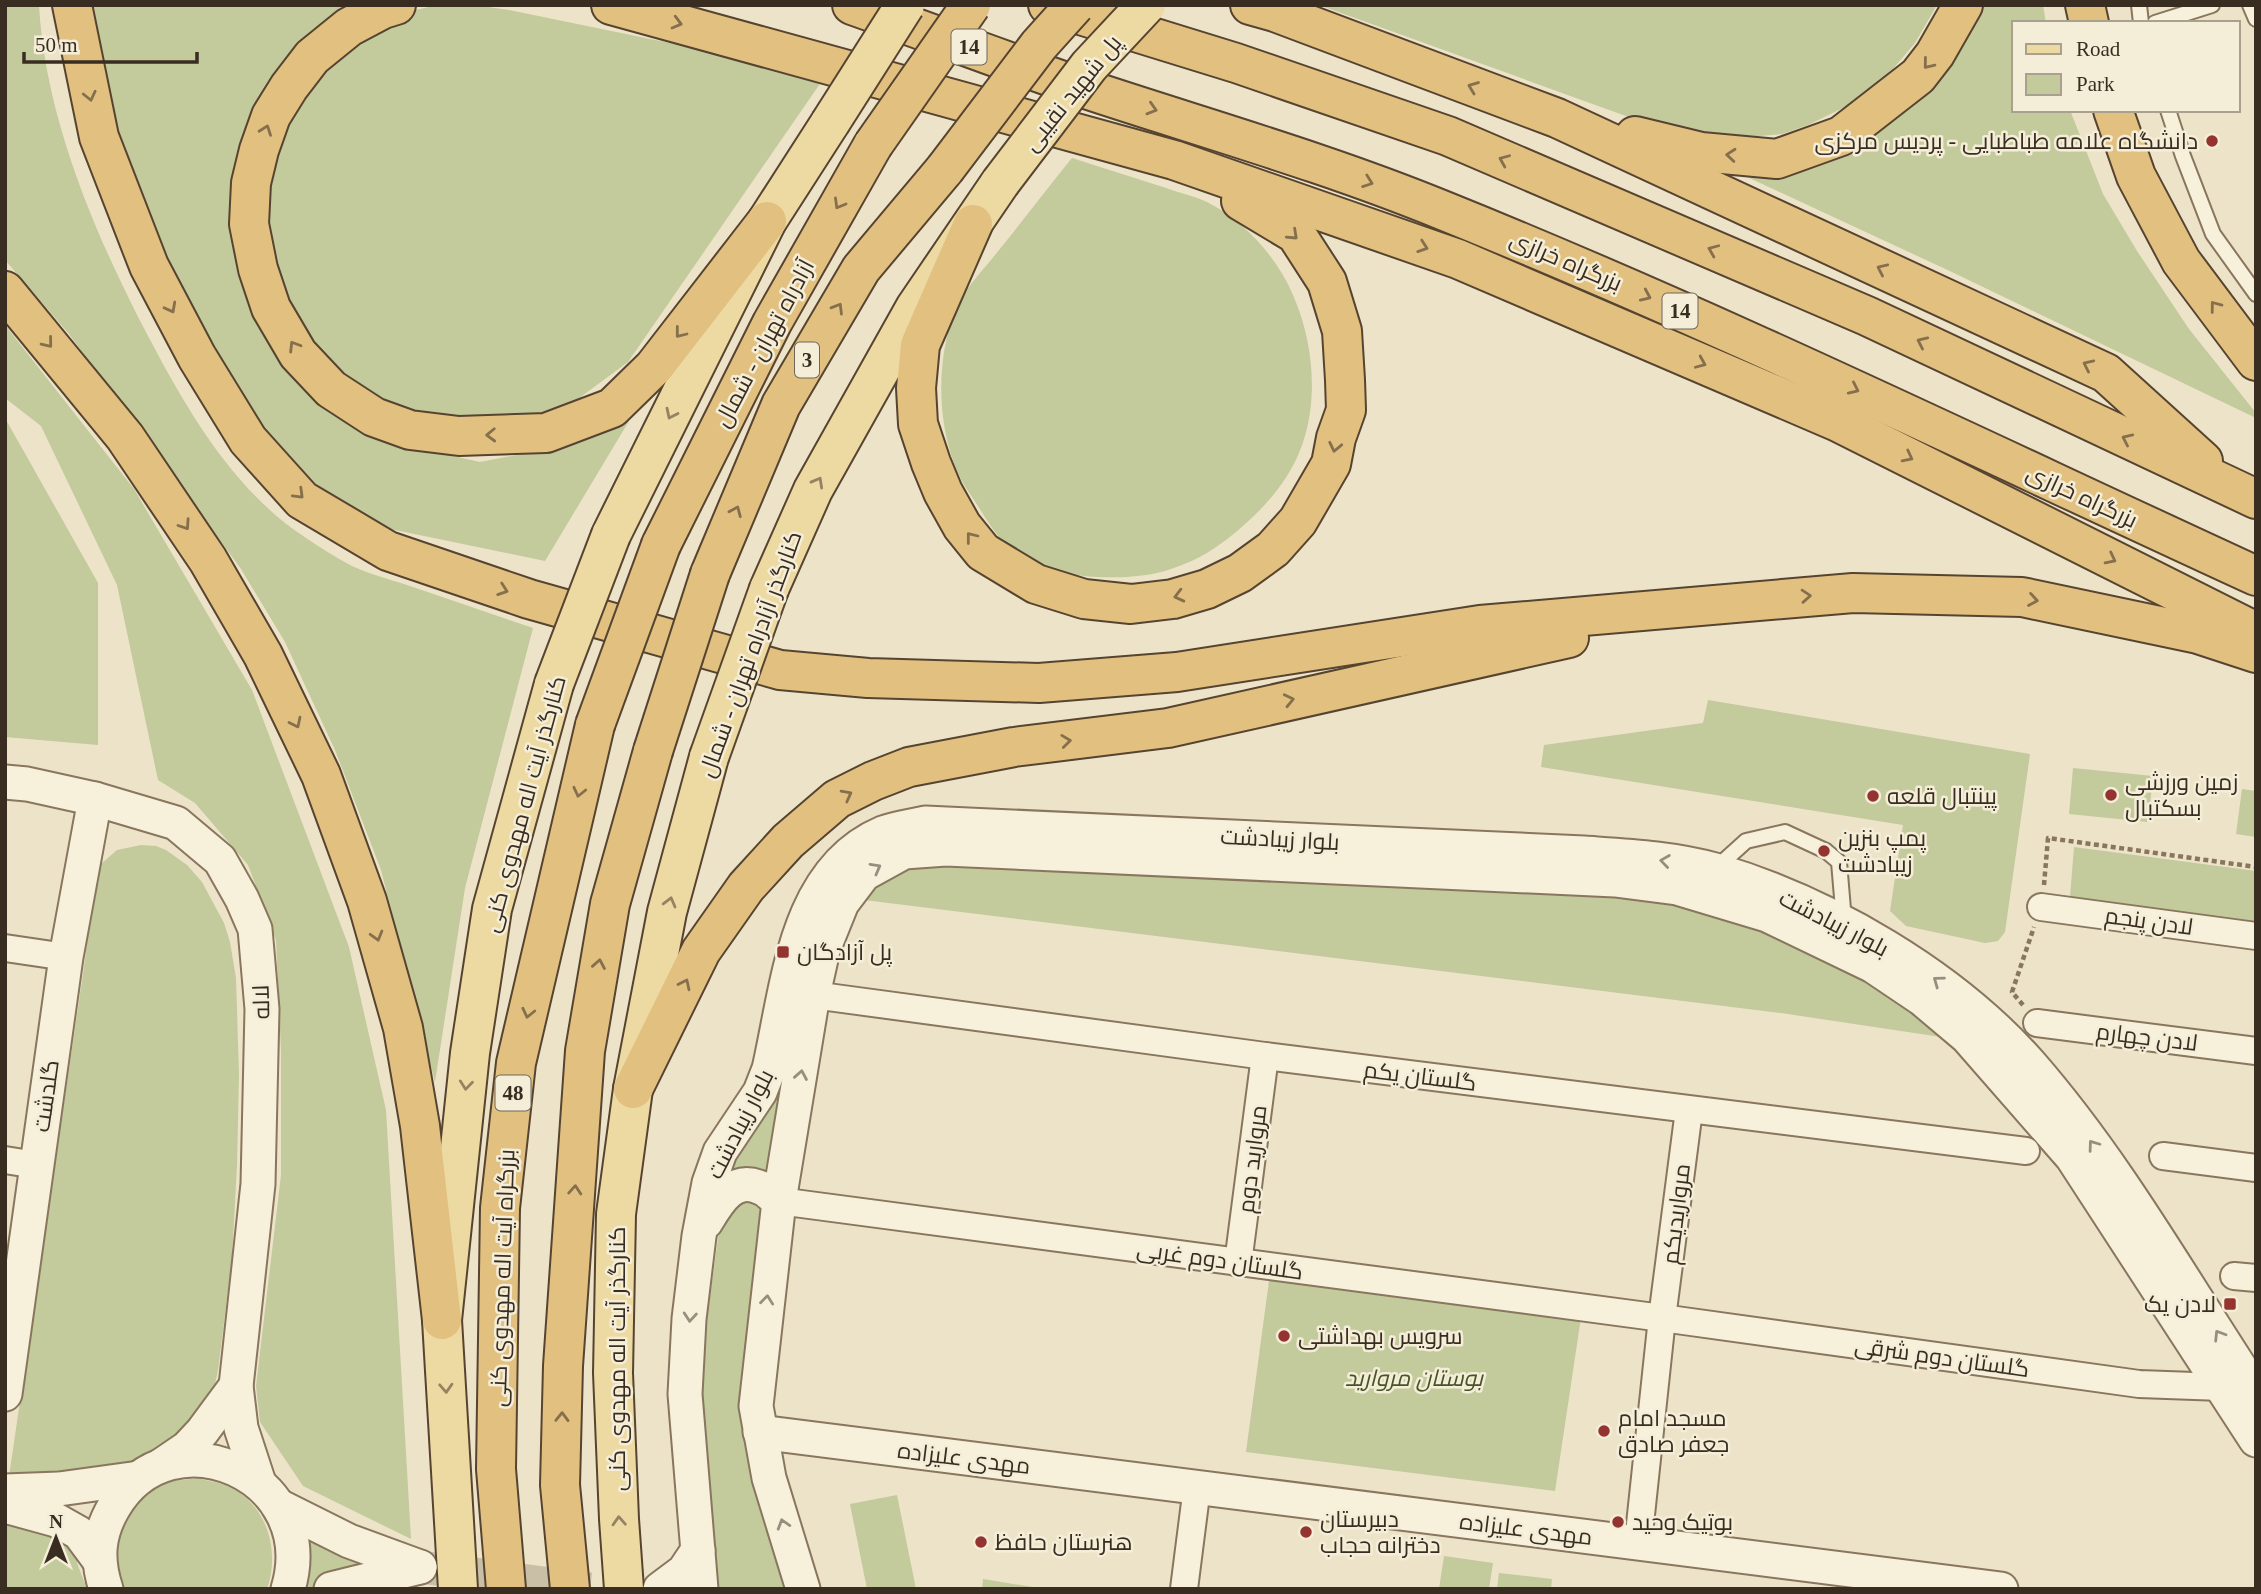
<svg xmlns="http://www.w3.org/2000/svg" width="2261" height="1594" font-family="'Times New Roman',Cairo,serif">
<rect width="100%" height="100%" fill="#ede3c8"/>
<g fill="#c3ca9c">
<path d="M5 5H39C45 118 96 237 148 336 184 404 224 474 285 523 302 536 333 556 352 566 369 574 389 579 407 585 449 599 491 614 533 628L465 888 435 1082 381 870 335 750 285 642 241 569 69 334 5 260Z"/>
<path d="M84 5H345L338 9 321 26 279 74 257 312 299 384 346 420 417 448 480 462 574 444 629 421 545 561 366 524 317 492 231 392 131 201Z"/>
<path d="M438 5H474L509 10 826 75 628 362 567 407 526 423 473 429 381 409 317 361 263 250 268 157 308 76 384 17Z"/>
<path d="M1319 5H1937L1915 43 1892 70 1849 105 1808 125 1782 134 1736 138 1648 124Z"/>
<path d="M1982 5H2043L2046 23H2014V110H2070L2103 194 2137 251 2189 329 2256 413V418L1954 273 1745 176 1785 173 1861 145 1911 108 1942 75Z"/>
<path d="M1072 158C1103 168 1135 178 1166 188 1179 193 1195 196 1207 202 1245 222 1277 257 1293 295 1318 352 1321 427 1285 479 1273 497 1260 511 1244 525 1222 545 1199 560 1171 569 1148 577 1121 578 1097 577 1072 577 1024 563 1006 545 992 531 982 511 970 494 935 444 932 353 961 299 970 283 984 269 995 255 1021 223 1046 190 1072 158Z"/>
<path d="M5 325 134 489 252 690 349 947 386 1110 411 1539 303 1486 260 1422 256 1386 281 1175V1052L276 940 248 865 195 803 158 780 117 585 41 426 5 398Z"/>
<path d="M5 418 98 583V745L5 737Z"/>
<path d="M1708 700 2030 754 2005 932 1998 941 1985 943 1906 926 1890 911 1903 825 1541 767 1544 745 1703 723Z"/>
<path d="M2073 768 2153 776 2148 822 2069 814Z"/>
<path d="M2242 789 2256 791V837L2236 834Z"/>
<path d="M141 845 156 846 166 850 187 865 202 882 224 923 230 942 236 978 239 1075 237 1166 232 1258 218 1370 213 1394 168 1447 116 1470 8 1483 83 974 94 888 101 864 117 850Z"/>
<path d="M2074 847 2256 871V922L2070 897Z"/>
<path d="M909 866 1595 885 1735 912 1866 978 1918 1016 1941 1037 1781 1013 864 900 872 888Z"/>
<path d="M793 1051 774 1189 723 1180Z"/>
<path d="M739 1197 754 1203 759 1208 761 1222 752 1284 741 1407 790 1589H712L696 1397 721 1217Z"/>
<path d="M1271 1266 1583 1304 1555 1491 1246 1452Z"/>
<path d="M198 1478C207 1481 217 1482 225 1485 266 1501 281 1550 267 1589H118L112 1554 120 1523 139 1498 166 1482Z"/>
<path d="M897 1495 916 1589H867L850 1504Z"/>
<path d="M5 1516 26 1519 76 1550 77 1563 87 1589H5Z"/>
<path d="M296 1525 397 1568 330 1580 314 1589H297Z"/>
<path d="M1444 1556 1493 1563 1489 1589H1439Z"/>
<path d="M1499 1573 1552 1579 1551 1589H1497Z"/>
<path d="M983 1579 1045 1589H982Z"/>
</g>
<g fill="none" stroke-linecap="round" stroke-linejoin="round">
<path stroke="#c9bfa7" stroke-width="33" stroke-dasharray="33 17" stroke-linecap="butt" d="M420 1567 590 1589"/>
<g stroke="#88765e" stroke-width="18">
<g id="service">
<path d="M2139 5 2141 23"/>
<path d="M2250 5 2256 19"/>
<path d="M2155 23 2212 5"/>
<path d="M2168 110 2183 156 2213 234 2256 294"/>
<path d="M1715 869 1746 841 1785 832 1826 851 1839 862 1844 921"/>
</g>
</g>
<g stroke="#88765e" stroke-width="30">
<g id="minor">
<path d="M2041 907 2256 936"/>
<path d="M5 948 66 957"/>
<path d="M813 995 1265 1056 2026 1151"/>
<path d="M2037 1023 2256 1051"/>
<path d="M2163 1156 2256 1168"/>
<path d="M5 1160 36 1165"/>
<path d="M779 1201 1662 1318 2139 1384 2222 1387"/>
<path d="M1238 1263 1265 1056"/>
<path d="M2234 1276 2256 1278"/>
<path d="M1638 1543 1662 1318 1689 1110"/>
<path d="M1184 1589 1197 1487"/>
</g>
</g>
<g stroke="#88765e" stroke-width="37">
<g id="tertiary">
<path d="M5 782 27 784 95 799 176 823 220 860 242 899 255 929 262 1009 258 1184 236 1386 241 1428 259 1483"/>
<path d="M706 1222C718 1202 733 1175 761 1188 767 1190 773 1197 779 1201"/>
<path d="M5 1394 66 957 95 799"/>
<path d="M760 1432 2001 1589"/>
<path d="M162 1465 187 1448 202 1432 236 1386"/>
<path d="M5 1491 59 1489 139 1478"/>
<path d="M5 1506 56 1520 79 1533 99 1560"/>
<path d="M279 1506 349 1541 420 1567"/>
<path d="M106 1589C96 1559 98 1534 114 1507 171 1410 322 1476 288 1589"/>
<path d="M331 1589 420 1567"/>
<path d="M660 1589 684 1571 698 1550"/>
<path d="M701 1589 685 1394 689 1319 699 1236 709 1183 720 1152 760 1092 769 1069C788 987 794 871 883 833 896 828 912 826 925 823L1584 853C1627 856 1672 858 1715 870 1828 903 1953 976 2031 1065 2118 1165 2183 1282 2256 1392"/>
<path d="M803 1589 769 1478 756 1406 779 1201 813 995 823 950 842 903 864 874 904 852 946 849 1615 880 1677 888 1767 915 1873 966 1922 999 1967 1037 2072 1157 2256 1440"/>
</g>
</g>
<g stroke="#564431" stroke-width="42">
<g id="primary">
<path d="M611 535 767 221 830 123"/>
<path d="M769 589 813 490 915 308 1000 183"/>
<path d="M458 1589 442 1320 470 1053 492 909 554 684"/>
<path d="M624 1589 619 1519 613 1373 616 1214 633 1089 667 912 709 757"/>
</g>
</g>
<g stroke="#564431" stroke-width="42">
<g id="trunk">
<path d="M72 5 99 137 149 266 197 357 248 440 302 500 388 551 529 599 780 670 868 678 1039 683 1177 672 1480 625 1853 593 2022 597 2198 634 2256 653"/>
<path d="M396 5 383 9 349 27 312 57 289 87 271 116 259 150 251 183 249 224 258 269 271 308 298 354 331 389 374 417 410 430 459 436 546 433 612 408 654 367 767 221"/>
<path d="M611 5 1174 160 1458 259 1838 422 2256 632"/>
<path d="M852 5C931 33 1009 63 1089 90 1207 129 1327 163 1442 210 1718 321 1986 452 2256 576"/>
<path d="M1048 5 1236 63 1448 136 1867 316 2256 499"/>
<path d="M1250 5 1275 12 1557 118 2106 373 2203 461"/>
<path d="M2085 5 2089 23"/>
<path d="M2113 110 2136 176 2181 261 2256 361"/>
<path d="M1635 136 1701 152 1777 159 1841 136 1918 76 1935 54 1963 5"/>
<path d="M973 224 920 345 916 388 918 424 931 463 943 492 962 526 983 552 1036 584 1084 599 1131 604 1173 599 1207 589 1240 573 1273 549 1298 521 1331 464 1336 438 1346 410 1345 380 1342 331 1327 282 1296 234 1241 201"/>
<path d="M5 291 125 437 208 560 263 655 321 775 367 901 403 1028 420 1126 442 1320"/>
<path d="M661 545 772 323 873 145"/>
<path d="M710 574 781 405 861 269 945 169"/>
<path d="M633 1089 701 951 746 887 788 841 837 799 873 781 909 767 1014 747 1168 728 1569 638"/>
<path d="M506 1589 496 1469 500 1208 516 1063 595 725"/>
<path d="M570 1589 560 1485 563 1366 585 1051 610 904 653 751"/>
</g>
</g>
<g stroke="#88765e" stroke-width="4.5" stroke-dasharray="5 3.5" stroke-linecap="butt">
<path d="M2044 885 2048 838 2256 867"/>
<path d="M2023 1005 2012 992 2034 927"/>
</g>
<use href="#service" stroke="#f7f0db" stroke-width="14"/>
<use href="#minor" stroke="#f7f0db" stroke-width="26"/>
<use href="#tertiary" stroke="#f7f0db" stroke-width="33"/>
<use href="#primary" stroke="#edd9a2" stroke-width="38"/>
<use href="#trunk" stroke="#e2c080" stroke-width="38"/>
<g stroke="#564431" stroke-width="42" stroke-linecap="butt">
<g id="primary-bridge">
<path d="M830 123 905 5"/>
<path d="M1000 183 1089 66 1146 5"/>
<path d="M554 684 611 535"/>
<path d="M709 757 769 589"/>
</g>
</g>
<g stroke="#564431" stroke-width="42" stroke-linecap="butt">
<g id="trunk-bridge">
<path d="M873 145 971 5"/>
<path d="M945 169 1039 45 1075 5"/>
<path d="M595 725 661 545"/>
<path d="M653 751 710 574"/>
</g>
</g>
<use href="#primary-bridge" stroke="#edd9a2" stroke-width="38"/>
<use href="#trunk-bridge" stroke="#e2c080" stroke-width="38"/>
</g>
<defs><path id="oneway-chevron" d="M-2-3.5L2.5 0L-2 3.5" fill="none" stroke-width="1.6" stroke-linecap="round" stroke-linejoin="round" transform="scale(1.75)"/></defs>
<g stroke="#856f4c">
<use href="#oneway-chevron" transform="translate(677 23) rotate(15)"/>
<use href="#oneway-chevron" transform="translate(1928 64) rotate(129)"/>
<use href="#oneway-chevron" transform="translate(1473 87) rotate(-159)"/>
<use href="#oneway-chevron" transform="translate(90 96) rotate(77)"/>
<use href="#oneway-chevron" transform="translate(1152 109) rotate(17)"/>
<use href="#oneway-chevron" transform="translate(266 130) rotate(-70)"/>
<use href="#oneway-chevron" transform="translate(1731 155) rotate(-175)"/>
<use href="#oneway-chevron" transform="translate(1504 160) rotate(-157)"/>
<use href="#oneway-chevron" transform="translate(1368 182) rotate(20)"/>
<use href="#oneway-chevron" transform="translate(839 204) rotate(120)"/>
<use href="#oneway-chevron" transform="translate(1293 235) rotate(43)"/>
<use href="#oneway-chevron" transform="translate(1423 247) rotate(19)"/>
<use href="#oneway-chevron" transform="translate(1713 250) rotate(-157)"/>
<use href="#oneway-chevron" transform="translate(1882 269) rotate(-155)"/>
<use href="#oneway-chevron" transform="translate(1646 296) rotate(24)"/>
<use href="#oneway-chevron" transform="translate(2215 306) rotate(-127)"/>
<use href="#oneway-chevron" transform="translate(171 308) rotate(62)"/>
<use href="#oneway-chevron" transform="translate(838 308) rotate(-59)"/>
<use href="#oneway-chevron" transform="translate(680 333) rotate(128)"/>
<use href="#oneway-chevron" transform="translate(1922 342) rotate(-155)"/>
<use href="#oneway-chevron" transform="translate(48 343) rotate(51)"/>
<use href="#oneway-chevron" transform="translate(294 346) rotate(-122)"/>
<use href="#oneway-chevron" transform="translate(1701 363) rotate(23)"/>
<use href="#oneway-chevron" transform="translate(2088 365) rotate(-155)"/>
<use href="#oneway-chevron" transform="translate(1854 389) rotate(25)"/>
<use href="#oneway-chevron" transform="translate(491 435) rotate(178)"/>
<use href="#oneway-chevron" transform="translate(2127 439) rotate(-155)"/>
<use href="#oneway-chevron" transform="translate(1335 447) rotate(102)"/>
<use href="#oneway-chevron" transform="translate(1908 457) rotate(27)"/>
<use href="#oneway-chevron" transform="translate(299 494) rotate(44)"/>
<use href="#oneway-chevron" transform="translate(736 511) rotate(-67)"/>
<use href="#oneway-chevron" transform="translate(185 525) rotate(56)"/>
<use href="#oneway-chevron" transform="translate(971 537) rotate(-128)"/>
<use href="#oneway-chevron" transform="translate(2111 559) rotate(27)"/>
<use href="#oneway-chevron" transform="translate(503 590) rotate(19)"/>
<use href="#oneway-chevron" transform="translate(1179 596) rotate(166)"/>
<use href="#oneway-chevron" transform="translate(1806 596) rotate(-4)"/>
<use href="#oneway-chevron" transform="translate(2033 600) rotate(10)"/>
<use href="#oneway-chevron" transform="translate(1289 700) rotate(-13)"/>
<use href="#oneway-chevron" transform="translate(296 723) rotate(64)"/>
<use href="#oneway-chevron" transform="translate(1066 741) rotate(-7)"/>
<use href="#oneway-chevron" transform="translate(579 792) rotate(103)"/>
<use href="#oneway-chevron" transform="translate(847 795) rotate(-28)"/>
<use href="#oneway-chevron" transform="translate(377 936) rotate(74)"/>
<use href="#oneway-chevron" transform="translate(599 964) rotate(-80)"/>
<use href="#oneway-chevron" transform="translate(685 984) rotate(-64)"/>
<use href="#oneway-chevron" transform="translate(528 1013) rotate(103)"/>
<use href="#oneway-chevron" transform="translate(575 1190) rotate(-86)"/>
<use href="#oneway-chevron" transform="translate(562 1417) rotate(-89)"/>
</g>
<g stroke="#938362">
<use href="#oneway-chevron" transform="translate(671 414) rotate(116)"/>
<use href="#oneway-chevron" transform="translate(818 482) rotate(-61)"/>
<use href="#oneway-chevron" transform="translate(670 902) rotate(-75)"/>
<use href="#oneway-chevron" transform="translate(466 1085) rotate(96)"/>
<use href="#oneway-chevron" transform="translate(446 1388) rotate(87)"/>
<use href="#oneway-chevron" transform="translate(619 1521) rotate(-93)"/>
</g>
<g stroke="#988e7e">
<use href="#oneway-chevron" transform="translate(1665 861) rotate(-172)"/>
<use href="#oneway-chevron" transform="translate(876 868) rotate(-29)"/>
<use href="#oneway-chevron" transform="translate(1938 981) rotate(-144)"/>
<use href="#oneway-chevron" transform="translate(801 1075) rotate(-80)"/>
<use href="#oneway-chevron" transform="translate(2093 1145) rotate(-126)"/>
<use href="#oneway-chevron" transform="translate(767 1300) rotate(-84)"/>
<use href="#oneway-chevron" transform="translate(690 1317) rotate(95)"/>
<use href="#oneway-chevron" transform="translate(2219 1335) rotate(-122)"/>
<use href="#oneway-chevron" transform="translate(783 1524) rotate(-107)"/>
</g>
<g fill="#943430" stroke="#f4edd7" stroke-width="2.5">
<circle cx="2212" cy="141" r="7"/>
<circle cx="2111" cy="795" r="7"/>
<circle cx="1873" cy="796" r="7"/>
<circle cx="1824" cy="851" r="7"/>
<rect x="776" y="945" width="14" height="14" rx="3.5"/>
<rect x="2223" y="1297" width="14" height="14" rx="3.5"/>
<circle cx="1284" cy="1336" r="7"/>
<circle cx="1604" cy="1431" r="7"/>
<circle cx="1618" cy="1522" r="7"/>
<circle cx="1306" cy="1532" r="7"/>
<circle cx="981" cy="1542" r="7"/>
</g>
<g text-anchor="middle" stroke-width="5" stroke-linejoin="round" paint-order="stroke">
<g fill="#f4edd7" stroke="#716758" stroke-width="2">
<rect x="951.5" y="29.5" width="35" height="35" rx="5"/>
<rect x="1662.5" y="293.5" width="35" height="35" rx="5"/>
<rect x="795" y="342.5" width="24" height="35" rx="5"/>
<rect x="495.5" y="1075.5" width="35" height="35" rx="5"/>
</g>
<g font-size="21" font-weight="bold" fill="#392d21">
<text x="969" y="54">14</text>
<text x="1680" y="318">14</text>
<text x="807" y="367">3</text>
<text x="513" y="1100">48</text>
</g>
<g font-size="23" fill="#392d21" stroke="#f4edd7">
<text transform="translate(1072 93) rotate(-51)" y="8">پل شهید نقیبی</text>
<text transform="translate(1566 261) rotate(23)" y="8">بزرگراه خرازی</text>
<text transform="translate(764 343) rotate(-62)" y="8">آزادراه تهران - شمال</text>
<text transform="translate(2082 496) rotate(25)" y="8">بزرگراه خرازی</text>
<text transform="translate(750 654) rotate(-70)" y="8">کنارگذر آزادراه تهران - شمال</text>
<text transform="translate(524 804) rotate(-75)" y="8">کنارگذر آیت اله مهدوی کنی</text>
<text transform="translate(1280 839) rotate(3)" y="8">بلوار زیبادشت</text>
<text transform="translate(2149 921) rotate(8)" y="8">لادن پنجم</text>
<text transform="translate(1834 923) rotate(27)" y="8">بلوار زیبادشت</text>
<text transform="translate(261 1002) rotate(-92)" y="8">لاله</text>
<text transform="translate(2147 1037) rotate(7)" y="8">لادن چهارم</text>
<text transform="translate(1420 1076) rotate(7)" y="8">گلستان یکم</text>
<text transform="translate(46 1096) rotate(-82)" y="8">گلدشت</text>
<text transform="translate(740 1124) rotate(-63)" y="8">بلوار زیبادشت</text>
<text transform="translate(1252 1159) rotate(-83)" y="8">مروارید دوم</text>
<text transform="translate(1676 1214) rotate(-83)" y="8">مرواریدیکم</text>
<text transform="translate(1220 1260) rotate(8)" y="8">گلستان دوم غربی</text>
<text transform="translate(502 1278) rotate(-88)" y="8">بزرگراه آیت اله مهدوی کنی</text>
<text transform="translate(1942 1357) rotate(8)" y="8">گلستان دوم شرقی</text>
<text transform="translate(617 1359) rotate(-90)" y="8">کنارگذر آیت اله مهدوی کنی</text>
<text transform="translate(964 1458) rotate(7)" y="8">مهدی علیزاده</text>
<text transform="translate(1526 1529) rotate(7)" y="8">مهدی علیزاده</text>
</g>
<g font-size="23" fill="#392d21" stroke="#f4edd7" text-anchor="start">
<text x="2198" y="149" text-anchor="end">دانشگاه علامه طباطبایی - پردیس مرکزی</text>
<text x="2125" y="790">زمین ورزشی<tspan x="2125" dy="26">بسکتبال</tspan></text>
<text x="1887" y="804">پینتبال قلعه</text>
<text x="1838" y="846">پمپ بنزین<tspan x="1838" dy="26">زیبادشت</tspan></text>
<text x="797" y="960">پل آزادگان</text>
<text x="2216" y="1312" text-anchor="end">لادن یک</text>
<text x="1298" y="1344">سرویس بهداشتی</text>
<text x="1618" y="1426">مسجد امام<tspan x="1618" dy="26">جعفر صادق</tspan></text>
<text x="1320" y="1527">دبیرستان<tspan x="1320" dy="26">دخترانه حجاب</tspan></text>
<text x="1632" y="1530">بوتیک وحید</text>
<text x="995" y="1550">هنرستان حافظ</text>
</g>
<g font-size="23" font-style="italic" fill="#475428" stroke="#f4edd7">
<text x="1414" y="1386">بوستان مروارید</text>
</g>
</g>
<rect width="2261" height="1594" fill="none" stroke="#392d21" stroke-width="14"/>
<rect x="2012" y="21" width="228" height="91" fill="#f4edd7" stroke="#a9a08e" stroke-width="2"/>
<rect x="2026" y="44" width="35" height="10" fill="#edd9a2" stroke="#a9a08e" stroke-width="2"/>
<text x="2076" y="56" font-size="21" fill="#392d21">Road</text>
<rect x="2026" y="74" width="35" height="21" fill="#c3ca9c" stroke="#a9a08e" stroke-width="2"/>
<text x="2076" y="91" font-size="21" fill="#392d21">Park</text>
<g transform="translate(56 1538)" stroke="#f4edd7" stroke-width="5" paint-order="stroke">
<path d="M0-5L12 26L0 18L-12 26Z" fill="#392d21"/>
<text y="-10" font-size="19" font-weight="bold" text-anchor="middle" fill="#392d21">N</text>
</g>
<path d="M24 52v10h173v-10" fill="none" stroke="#392d21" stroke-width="3.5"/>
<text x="35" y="52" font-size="21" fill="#392d21" stroke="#f4edd7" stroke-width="5" paint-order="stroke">50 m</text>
</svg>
